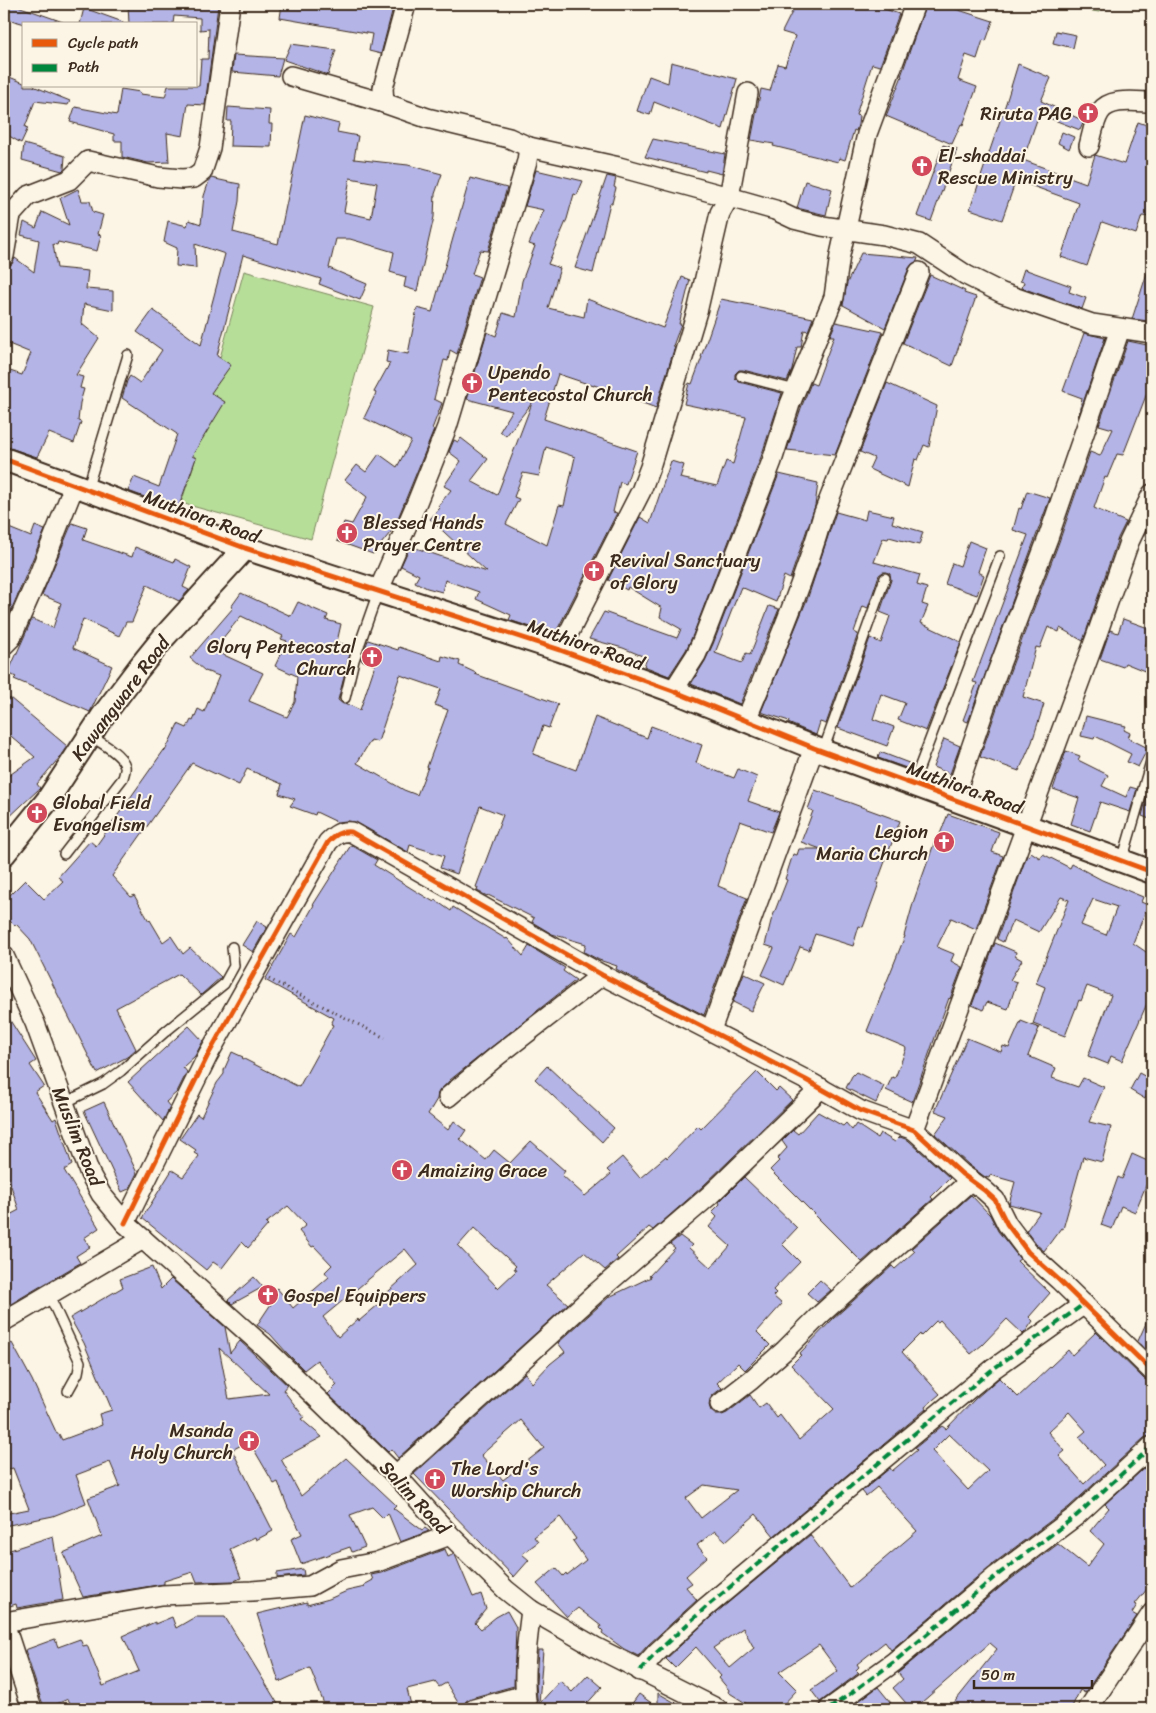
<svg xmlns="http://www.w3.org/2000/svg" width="1156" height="1713" font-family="Sriracha,sans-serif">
<rect width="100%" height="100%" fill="#fcf5e5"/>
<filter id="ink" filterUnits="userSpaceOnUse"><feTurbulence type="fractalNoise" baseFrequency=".02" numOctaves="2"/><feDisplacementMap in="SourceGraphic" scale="10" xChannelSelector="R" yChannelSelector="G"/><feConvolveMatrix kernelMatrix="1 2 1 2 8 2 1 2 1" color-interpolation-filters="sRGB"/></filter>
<g filter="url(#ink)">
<g fill="#b7de99" stroke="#79845c">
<path d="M1049 4H1106L1099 12Z"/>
<path d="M244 271 374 307 311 539 181 503 196 458 193 455Z"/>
</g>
<g fill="#b4b4e6" stroke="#3b2a1e" fill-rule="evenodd">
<path d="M12 4 63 22V24H25L4 18Z"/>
<path d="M128 4H203L218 6 205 105 188 104 183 136 167 133 169 162 148 163 122 157V141H114V134L70 122 75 107 117 115 121 89 140 92V94L165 97 168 86H199L201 59H208L209 29 200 30V18L174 16 173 24H129Z"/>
<path d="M282 4H394L381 54 369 51 372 34 280 18Z"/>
<path d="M796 4H871L899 14 880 66 872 64 856 115 859 116 858 125 856 131 854 130 845 160 839 158 838 162 773 146 774 144 751 140 761 89 770 91 778 64 785 66 795 36 782 32Z"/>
<path d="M926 4H940L993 21 986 41 983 40 977 59 966 55 958 80 977 87 963 125 961 124 952 144 886 116 902 76H901Z"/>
<path d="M84 8 123 22 122 24H80Z"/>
<path d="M1056 31 1076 35 1073 48 1053 43Z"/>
<path d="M291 44 336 50 328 75 284 60Z"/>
<path d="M234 55 283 58 278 76 232 72Z"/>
<path d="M671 62 737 79 723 129 654 102 650 115 637 111 649 76 668 83Z"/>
<path d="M1018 64 1051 78 1041 101 1084 121 1080 130 1039 114 1023 160 1086 183 1095 155 1124 164 1138 122 1152 127V202L1150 217 1142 216 1136 234 1102 222 1087 266 1061 257 1079 203 1016 180 1002 220 970 209 1007 100Z"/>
<path d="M7 76 24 83V86H33L70 101 68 105 35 101 25 127 28 128 21 143 4 133V82Z"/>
<path d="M228 107 270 110 269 124H272L271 147 230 146 231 121H227Z"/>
<path d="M305 115 339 124 337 132 358 136 354 159 408 165 442 174 435 194 434 217 417 291 404 287 406 277 390 272 394 252 350 239H336L329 268 367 284 360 300 319 284 321 279 243 255 217 356 231 365 211 393 225 402 192 456 196 458 178 509 128 491 134 477 159 487 177 434 122 398 127 381 130 376 140 383 162 350 137 332 153 310 201 345 225 254 195 244 196 268 176 266 177 248 164 242 168 221 187 226 189 220 201 224 204 196 209 181 211 178 229 182 240 184 239 201 233 232 278 244ZM350 178 377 183 371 218 344 212Z"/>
<path d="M1062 132 1074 137 1069 149 1058 143Z"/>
<path d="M653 139 725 154 722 174 706 170V172L645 157Z"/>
<path d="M24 144 65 156 64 169 62 171 22 160Z"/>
<path d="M943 145 957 149 931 221 917 216Z"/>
<path d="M536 170 583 181 577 195 574 194 567 219 548 264 560 268 548 308 584 317 587 299 663 328 682 277 690 280 679 324H681L673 346H675L656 408 594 385V386L558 374 544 419 637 451 626 484 620 482 613 512 617 513 555 634 538 626 537 629 509 620 511 615 476 599 479 592 445 580 442 592 427 588 415 582 419 575 401 566 410 546 487 572 430 519 440 508 438 506 451 490 444 486 461 461 449 452 454 440 458 442 461 438 488 459 471 481 497 495 532 403 506 436 500 431 512 411 467 399 487 332 496 336 503 313 516 317 522 281 535 246 529 244 544 210 525 206ZM546 447 575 457 564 506 559 505 547 545 506 524 519 499 514 497 523 473 539 476Z"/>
<path d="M607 176 616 178 614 187 616 188 612 203H610L593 273 575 268Z"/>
<path d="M470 178 507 188 488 251 480 250 472 274 480 277 457 354 450 350 448 361 444 360 434 399 442 403 432 429 434 430 394 528 373 554 337 541 344 522 352 524 367 497 345 480 357 465 366 472 379 454 397 467 411 441 364 418 376 393 374 392 390 363 386 362 388 350 408 354 417 308 432 312Z"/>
<path d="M805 181 832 189 826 215 797 208Z"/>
<path d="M78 189 82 201H90L93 212 103 215 98 234 101 235 97 251 58 242 57 245 53 244 57 268 88 271 86 289 113 291V310L84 304 82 324 99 338 76 375 83 377 80 388 84 389 80 403 78 421 81 422 74 443 49 433 37 457 4 446V369L22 375 31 353 4 342V273L6 267 12 264 15 258 34 272 39 240 21 235 24 222 36 228 42 212 69 225 60 198Z"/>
<path d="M861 253 918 258 917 261 912 264 909 268 885 328 843 305 847 283Z"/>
<path d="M1150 264H1152V312L1149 321 1132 319Z"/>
<path d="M1024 269 1071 286 1069 292 1086 298 1082 309 1022 288 1024 282 1020 281Z"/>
<path d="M930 275 965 291 964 293 976 297 952 366 903 343Z"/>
<path d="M721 299 813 318 808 331 804 330 801 347H797L792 370 787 381 743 370H739L735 374V378L739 382 782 393 761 457 693 635 686 650 669 676 644 666 647 658 623 648 589 639 604 612 677 638 681 629 660 617 662 608 628 587 627 590 608 580 640 517 650 523 671 461 684 465 680 478 717 486 726 461 733 464 746 417 684 404 689 383 692 384 702 357H701Z"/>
<path d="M836 322 883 332 835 455 787 450 801 408 811 383 816 385 834 336H830Z"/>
<path d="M1084 333 1105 338 1078 418 1082 398 1063 391Z"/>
<path d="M1128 341 1152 346V389L1149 388 1123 455 1117 454 1107 478 1105 477 1094 508 1126 522 1118 538 1083 641 1060 628 1059 632 1048 627 1040 648 1036 647 1023 697 1044 704 1032 742 1019 771 980 757 1007 679 1059 542 1090 452 1100 456 1113 429 1099 425Z"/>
<path d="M887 383 937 406 929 447 924 445 918 460 915 459 908 487 869 469 874 458 860 452Z"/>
<path d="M779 474 818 483 815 506 790 579 784 576 776 602 741 587 715 653 742 663 746 653 750 655 769 606 779 609 740 704 691 684 705 661 713 644Z"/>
<path d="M1027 491 1050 498 968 722 963 720 977 683 973 682 1028 535 1013 530 1019 508 1021 509Z"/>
<path d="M867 510 894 516 892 523 923 532 919 545 889 537 888 539 883 538 874 562 920 575 917 585 927 588 922 604 928 606 921 623 961 642 926 731 898 720 905 703 881 694 873 719 894 727 887 746 838 728 870 638 881 643 890 616 880 612 891 580 890 574 887 572H883L879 575 868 608 863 606 854 632 858 634 826 724 820 722 816 735 788 723 789 721 761 712 808 597 836 512 865 520Z"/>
<path d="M72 523 87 528 83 540 132 557 135 547 174 562 175 559 191 567 183 587 189 590 179 601 147 585 132 622H126L119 636 83 619 73 648 112 666 90 712 14 679 16 677 8 673 32 619 53 628 61 603 42 595Z"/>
<path d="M4 526 31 537 35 526 45 530 7 620 4 619Z"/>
<path d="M969 541 986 548 978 572 984 575 977 595 945 584 952 563 960 566Z"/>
<path d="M241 593 291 616 298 602 328 615 326 620 341 624 337 642 352 647 338 700 343 704H347L360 710 375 665 361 660 368 640 398 650 399 647 441 661 442 656 460 661 459 665 476 673 475 674 558 704 549 728 543 726 533 754 576 770 595 717 647 738 651 726 702 745 696 763 734 778 738 769 757 777 748 801 779 812 771 832 740 821 730 848 718 886 747 898 704 1015 616 969 617 966 599 960 584 952 586 944 552 934 532 922 534 918 488 895 487 896 477 891 478 888 476 887 503 815 480 806 457 874 440 868 444 856 410 845 408 852 356 822 347 821 337 822 316 812 315 815 290 806 295 799 279 794 282 784 247 769 239 785 192 763 112 876 131 897 134 895 149 921 150 920 163 942 171 936 183 954 190 948 221 977 201 995 179 974 116 1008 136 1049 127 1057 97 1073 30 939 16 924 15 926 4 915V901L25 880 44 899 63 881 58 877 90 841 96 846 164 750 165 751 178 724 187 728 191 720 193 721 198 709 204 712 219 676 205 671 190 658 233 608 231 607ZM241 616 283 636 281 639 287 641 275 666 297 676 295 702 287 717 249 701 263 673 213 650ZM400 675 441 689 435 705 448 710 427 767H428L417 795 404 790 357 763 371 740 378 742Z"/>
<path d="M1123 619 1151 629 1144 650 1152 654V674L1125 663 1123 667 1100 659 1110 630 1118 633Z"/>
<path d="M10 698 67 746 59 758 37 784 40 788 39 789 4 822V779L35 757 4 730V705Z"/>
<path d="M1086 716 1126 726 1124 730 1130 733 1128 738 1148 748 1138 767 1127 762 1131 754 1095 736 1094 739 1081 736Z"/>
<path d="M944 739 960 746 950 774 933 767Z"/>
<path d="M1066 751 1080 756 1078 760 1108 775 1102 786 1126 797 1130 787 1137 789 1130 812 1100 802 1090 831 1071 824 1079 798 1053 789Z"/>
<path d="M880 752 914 765 912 770 878 758Z"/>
<path d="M815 790 900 821 877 883H879L863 927 859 926 853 946 815 934 809 950 800 947 784 985 762 975 774 948 765 945 771 921 787 880 785 879 793 854 797 855 799 849H821L801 842 813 811 808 809Z"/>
<path d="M1148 793 1152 794V820L1142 816Z"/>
<path d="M948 814 999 832 992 852 1003 856 976 929 951 918 937 947 954 954 951 961 962 967 950 999 949 998 912 1102 886 1090 892 1077 895 1078 906 1049 905 1047 867 1031 905 936H904L914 900 936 838 938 839Z"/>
<path d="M351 845 377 860 374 865 414 890 434 902 435 900 451 911 453 907 506 939 507 938 523 956 529 946 565 968 563 971 576 980 450 1080 438 1093 437 1099 428 1114 448 1130 454 1121 466 1130 460 1139 486 1160 494 1150 510 1163 531 1141 565 1171 562 1175 585 1196 611 1174 607 1170 622 1157 640 1178 666 1156 667 1158 698 1126 701 1129 757 1072 776 1091 779 1088 792 1100 702 1187 653 1230 649 1227 616 1257 618 1259 605 1270 584 1252 546 1285 568 1304 398 1458 391 1449 388 1452 328 1394 337 1385 317 1360 304 1370 287 1353 270 1334 257 1325 271 1304 266 1297 277 1288 293 1308 329 1277 325 1272 332 1265 314 1246 312 1247 299 1231 306 1225 288 1206 266 1223 268 1225 248 1248 242 1242 222 1268 213 1262 206 1270 142 1218 172 1170 183 1177 199 1156 194 1153 196 1150 180 1139 197 1114 201 1117 217 1083 224 1074V1070L232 1052 243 1057 242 1058 299 1087 333 1025 331 1024 334 1018 265 980 291 934 296 937 314 905H313ZM474 1228 516 1266 514 1268 516 1271 498 1288 458 1246ZM405 1249 418 1265 380 1299 381 1301 378 1303 379 1304 359 1321 358 1319 338 1337 323 1317Z"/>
<path d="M1031 852 1040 858 1043 854 1070 868 1072 864 1102 880 1143 897 1141 902 1148 905 1133 943 1152 956V992L1122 1061 1111 1056 1108 1064 1088 1056 1111 995 1087 986 1081 1001 1079 1000 1065 1036 1033 1024 1045 987 1036 983 1069 900 1061 897 1039 932 1013 920 1003 942 997 939 1027 855 1029 856ZM1093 899 1117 907 1106 935 1081 925Z"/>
<path d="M257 921 267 927 253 952 242 945Z"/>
<path d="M995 943 1016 952 1015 956 1022 960 1010 980 1017 982 1008 1009 987 1002 983 1010 972 1005Z"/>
<path d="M744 973 765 983 751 1011 733 1002Z"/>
<path d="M4 1011 36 1061 30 1065 44 1086 35 1092 53 1120 56 1118 72 1165 64 1170 99 1228 84 1238 90 1247 76 1256 80 1263 4 1308V1218L19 1210 4 1165Z"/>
<path d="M1021 1021 1039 1028 1028 1056 1056 1068 1052 1078 1078 1087 1083 1078 1104 1087 1089 1122 1111 1127 1102 1162 1083 1157 1063 1229 1061 1228 1044 1251 1036 1244 1026 1231 1040 1212 1009 1204 1015 1182 990 1175 989 1178 985 1177 969 1165 935 1134 948 1116 935 1111 967 1038 1001 1052 1003 1046 1009 1048Z"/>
<path d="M189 1026 203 1041 195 1056 183 1067 187 1072 177 1092 166 1102 170 1107 163 1121 128 1082Z"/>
<path d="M547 1066 614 1128 602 1142 535 1079Z"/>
<path d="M856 1072 884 1086 876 1103 846 1088 852 1076Z"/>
<path d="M1139 1073 1152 1080V1086L1145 1099 1130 1090Z"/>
<path d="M104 1102 137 1173 129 1189 122 1192 84 1111Z"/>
<path d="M818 1112 843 1126 846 1123 852 1130 856 1124 877 1138 880 1133 895 1142 900 1137 908 1140 950 1178 931 1197 933 1199 862 1262 770 1170 779 1161 777 1159 787 1148 782 1141 793 1130 798 1134Z"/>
<path d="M1132 1154 1152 1163V1171L1135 1212 1121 1206 1112 1229 1101 1225 1118 1177 1122 1179Z"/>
<path d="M744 1177 797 1228 782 1244 800 1262 773 1290 776 1293 773 1296 782 1304 757 1332 770 1345 745 1370 738 1363 717 1383 722 1388 713 1395 710 1399 709 1405 711 1411 716 1415H722L727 1413 750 1395 759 1408 766 1403 777 1418 780 1415 799 1440 834 1409 791 1365 801 1355 799 1354 834 1318 892 1266 895 1269 915 1251 912 1248 971 1195 990 1215 998 1231 1020 1259 1017 1261 1050 1293 1029 1317 1033 1321 1026 1331 1023 1334 1007 1319 982 1345 971 1354 940 1320 938 1322 936 1321 921 1336 920 1334 902 1352 940 1394 925 1407 926 1409 774 1536 756 1514 726 1541 715 1531 697 1545 707 1557 686 1576 692 1583 686 1587 697 1600 648 1645 638 1656 624 1649 602 1633 603 1631 600 1628 601 1626 578 1608 567 1617 537 1584 556 1568 563 1576 566 1573 567 1575 586 1560 573 1541 576 1539 561 1518 560 1517 534 1537 538 1542 522 1554 529 1560 514 1577 414 1474 525 1373 532 1383 550 1364 565 1352 558 1343 609 1297 651 1277 649 1276 675 1248 670 1244 680 1236 692 1245 689 1248 711 1268 730 1246 709 1227 717 1217 712 1212 720 1204 719 1202ZM521 1420 544 1448 503 1480 481 1455ZM704 1485 737 1490 701 1518 686 1498Z"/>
<path d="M152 1267 161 1289 171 1279 225 1327 230 1353 240 1341 287 1385 283 1390 304 1417 301 1419 322 1437 281 1459 301 1496 346 1458 396 1505 393 1508 422 1530 425 1528 429 1531 400 1542 388 1513 383 1518 372 1507 350 1515 365 1547 352 1552 350 1547 301 1564 291 1539 302 1534 288 1508 278 1482 274 1484 249 1441 232 1450 273 1531 256 1540 255 1537 230 1549 241 1578 234 1581 197 1582 193 1572 164 1581V1584L83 1597 63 1553 102 1536 88 1498 120 1486 110 1462 76 1475 86 1503 53 1516 4 1526V1514L29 1509 13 1468 4 1470V1348L12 1343 32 1380 57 1434H59L62 1440 102 1425 99 1414 112 1410 84 1343 70 1318 123 1287 120 1279ZM219 1348 230 1358 269 1394 229 1399Z"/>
<path d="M254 1277 263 1287 232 1304 228 1300Z"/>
<path d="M820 1280 831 1290 817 1302 807 1293Z"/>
<path d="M1152 1310V1356L1138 1341Z"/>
<path d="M1096 1332 1144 1379 1152 1382V1435L1144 1438 1069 1507 989 1567 891 1650 885 1642 857 1664 859 1667 856 1670 859 1673 820 1702 811 1690 838 1671 819 1645 779 1672 797 1690 779 1709H755L728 1692 729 1690 719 1678 721 1676 696 1647 675 1668 666 1659 712 1616 810 1535 850 1588 917 1531 877 1487 866 1496 862 1491 890 1468 892 1471 917 1450 915 1448 942 1426 946 1429 975 1399 999 1378 1018 1397 1068 1350 1072 1355ZM1069 1412 1086 1431 1079 1437 1104 1465 1084 1484 1059 1456 1065 1451 1048 1432ZM949 1434 988 1471 968 1490 932 1451ZM743 1628 754 1648 730 1668 713 1648Z"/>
<path d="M1152 1461V1583L1135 1604 1137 1605 1132 1613 1137 1616 1085 1693 1080 1690 1071 1709H949L997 1649 990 1643 914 1709H911L893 1688 903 1679 898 1673 1003 1585 1058 1544 1087 1567 1104 1544 1090 1531 1109 1508 1105 1504Z"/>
<path d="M53 1536 63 1600 17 1608 16 1604 4 1608V1552Z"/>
<path d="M445 1549 448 1557 454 1554 456 1557 473 1597 481 1594 486 1609 475 1623 481 1629 496 1617 507 1611 516 1627 514 1686 471 1698 466 1701 462 1709 446 1683 439 1687 435 1682 407 1689 412 1709H326L310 1668 279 1682 257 1614 307 1602V1605L329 1599 347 1591 365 1587 364 1585 373 1580 371 1575 381 1573Z"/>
<path d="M303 1569 304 1575 277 1578V1573Z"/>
<path d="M172 1617 176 1628 195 1617H225L281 1709H73L68 1699 45 1709 41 1699 25 1650 55 1639 58 1647 80 1639 83 1646 87 1645 103 1686 139 1671 123 1636 155 1622V1624Z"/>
<path d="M538 1650H543L539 1704 560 1681 572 1692 588 1675 602 1687 582 1709H538L536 1684Z"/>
<path d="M878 1687 891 1703 884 1709H848Z"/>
<path d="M658 1693 686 1709H628L639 1694 658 1708Z"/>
</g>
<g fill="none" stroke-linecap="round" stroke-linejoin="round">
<g stroke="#3b2a1e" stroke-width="12">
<g id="service">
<path d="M741 376 796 390"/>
<path d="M87 490 128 355"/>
<path d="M345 698 354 660 378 592"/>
<path d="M823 751 885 578"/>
<path d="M913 784 1000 556"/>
<path d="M64 854 123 778C124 774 126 770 125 766 122 754 100 742 90 736"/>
<path d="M1122 861 1152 758"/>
<path d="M64 1103 103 1084 121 1071 165 1032 224 984 234 966 232 947"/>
<path d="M49 1295 80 1362 78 1373 68 1391"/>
</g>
</g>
<g stroke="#3b2a1e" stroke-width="22">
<g id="minor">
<path d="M291 76 384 103 427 118 509 138 529 147 619 167 729 197 775 210 794 219 822 226 884 235 919 244 966 275 1002 293 1092 324 1152 333"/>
<path d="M384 103 383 88 406 4"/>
<path d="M1089 146C1092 135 1094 121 1100 112 1110 97 1137 102 1152 102"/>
<path d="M4 256 11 215 28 196 69 180 88 161 158 177 182 179 194 178 202 172 210 148 230 4"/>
<path d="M378 592 417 502 447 427 519 188 527 161 529 147"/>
<path d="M4 645 11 638 38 577 74 486"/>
<path d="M560 650 641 491 650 467 698 308 720 213 729 197 748 93"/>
<path d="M673 691 696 655 703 639 772 461 790 404 834 297 840 255 867 134 915 4"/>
<path d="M746 720C774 652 803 585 823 515L919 272"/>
<path d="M954 798 996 675 1048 538 1120 329"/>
<path d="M4 956 35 1023 90 1174 101 1194 125 1223 265 1348 396 1475 450 1535 506 1590 531 1610 595 1647 718 1709"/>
<path d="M711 1030 814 748"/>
<path d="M448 1097 497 1056 602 975"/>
<path d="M914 1130 1096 637 1129 542 1152 494"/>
<path d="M125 1223 208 1055 328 842C335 835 340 831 351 832L602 975 806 1080 861 1111 914 1130 962 1174 984 1190 995 1200 1007 1224 1028 1252 1059 1280 1152 1371"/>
<path d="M4 1321 143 1239"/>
<path d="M720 1404 751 1380 785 1350 820 1315 971 1180"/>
<path d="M396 1475 596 1293 710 1195 821 1088"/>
<path d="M4 1622 162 1595 252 1591 310 1586 341 1569 377 1562 450 1535"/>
<path d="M4 1623 32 1709"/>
<path d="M640 1671 656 1653 705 1608 869 1471 993 1369 1084 1304"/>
<path d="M474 1709 525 1695"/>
<path d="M527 1709C522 1676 527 1643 531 1610"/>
<path d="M829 1709 894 1662 996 1576 1076 1516 1152 1446"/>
<path d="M1088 1709 1152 1613"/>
</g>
</g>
<g stroke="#3b2a1e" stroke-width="26">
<g id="tertiary">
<path d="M4 459 245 548 560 650 673 691 814 748 1152 872"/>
<path d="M4 854 47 801 102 717 139 668 164 637 245 548"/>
</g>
</g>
<path stroke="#3b2a1e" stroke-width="3" stroke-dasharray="1 4" stroke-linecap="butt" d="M269 979 385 1038"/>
<use href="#service" stroke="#fcf5e5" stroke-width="9"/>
<use href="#minor" stroke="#fcf5e5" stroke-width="19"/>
<use href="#tertiary" stroke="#fcf5e5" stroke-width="22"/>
<g stroke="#00873e" stroke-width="4" stroke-dasharray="8 4" stroke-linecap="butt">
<path d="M640 1671 656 1653 705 1608 869 1471 993 1369 1084 1304"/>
<path d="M829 1709 894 1662 996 1576 1076 1516 1152 1446"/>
</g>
<g stroke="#fcf5e5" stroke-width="8">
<g id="cycleway">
<path d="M4 459 245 548 560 650 673 691 814 748 1152 872"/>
<path d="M125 1223 208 1055 328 842C335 835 340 831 351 832L602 975 806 1080 861 1111 914 1130 962 1174 984 1190 995 1200 1007 1224 1028 1252 1059 1280 1152 1371"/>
</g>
</g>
<use href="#cycleway" stroke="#e8590c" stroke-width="5"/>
</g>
</g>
<defs>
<g id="church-disc" transform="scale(1.125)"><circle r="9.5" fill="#d1495b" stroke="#fcf5e5"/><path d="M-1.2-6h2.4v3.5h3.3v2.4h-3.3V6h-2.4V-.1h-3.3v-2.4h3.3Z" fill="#fff"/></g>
</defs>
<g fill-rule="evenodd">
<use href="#church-disc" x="1088" y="113"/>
<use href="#church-disc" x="922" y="166"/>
<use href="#church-disc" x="472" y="383"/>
<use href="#church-disc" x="347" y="533"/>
<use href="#church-disc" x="594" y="571"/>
<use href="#church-disc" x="372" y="657"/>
<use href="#church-disc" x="37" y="813"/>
<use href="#church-disc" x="944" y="842"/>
<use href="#church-disc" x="402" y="1170"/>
<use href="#church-disc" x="268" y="1295"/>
<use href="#church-disc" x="249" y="1441"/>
<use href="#church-disc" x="435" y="1479"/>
</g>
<g text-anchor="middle" stroke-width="4" stroke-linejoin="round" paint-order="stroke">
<g font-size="19" fill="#3b2a1e" stroke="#fcf5e5" text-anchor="start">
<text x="1072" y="120" text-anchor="end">Riruta PAG</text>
<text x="938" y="162">El-shaddai<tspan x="938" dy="22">Rescue Ministry</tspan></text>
<text x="488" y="379">Upendo<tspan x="488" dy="22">Pentecostal Church</tspan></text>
<text x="363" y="529">Blessed Hands<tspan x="363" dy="22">Prayer Centre</tspan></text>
<text x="610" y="567">Revival Sanctuary<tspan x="610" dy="22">of Glory</tspan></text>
<text x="356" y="653" text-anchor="end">Glory Pentecostal<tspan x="356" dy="22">Church</tspan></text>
<text x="53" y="809">Global Field<tspan x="53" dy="22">Evangelism</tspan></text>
<text x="928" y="838" text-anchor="end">Legion<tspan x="928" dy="22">Maria Church</tspan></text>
<text x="418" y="1177">Amaizing Grace</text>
<text x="284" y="1302">Gospel Equippers</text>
<text x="233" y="1437" text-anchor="end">Msanda<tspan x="233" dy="22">Holy Church</tspan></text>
<text x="451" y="1475">The Lord's<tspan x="451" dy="22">Worship Church</tspan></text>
</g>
<g font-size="19" fill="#3b2a1e" stroke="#fcf5e5">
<text transform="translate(202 516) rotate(20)" y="7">Muthiora Road</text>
<text transform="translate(586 644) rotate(19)" y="7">Muthiora Road</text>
<text transform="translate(120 698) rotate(-53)" y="7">Kawangware Road</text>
<text transform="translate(965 787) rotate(20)" y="7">Muthiora Road</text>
<text transform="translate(78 1136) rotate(68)" y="7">Muslim Road</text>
<text transform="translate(415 1497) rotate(47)" y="7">Salim Road</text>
</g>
</g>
<rect width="1156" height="1713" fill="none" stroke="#fcf5e5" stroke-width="20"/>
<rect x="10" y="10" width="1136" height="1693" fill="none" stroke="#3b2a1e" stroke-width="2" filter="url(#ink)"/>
<rect x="22" y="22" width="175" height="65" fill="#fcf5e5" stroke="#afa495"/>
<rect x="32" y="39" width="25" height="8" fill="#e8590c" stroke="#afa495"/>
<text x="68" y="48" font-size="15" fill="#3b2a1e">Cycle path</text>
<rect x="32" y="64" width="25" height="8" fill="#00873e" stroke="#afa495"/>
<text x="68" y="72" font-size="15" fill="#3b2a1e">Path</text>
<path d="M974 1680v8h118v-8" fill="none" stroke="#3b2a1e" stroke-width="2.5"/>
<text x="981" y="1680" font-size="15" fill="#3b2a1e" stroke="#fcf5e5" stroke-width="4" paint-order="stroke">50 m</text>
</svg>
